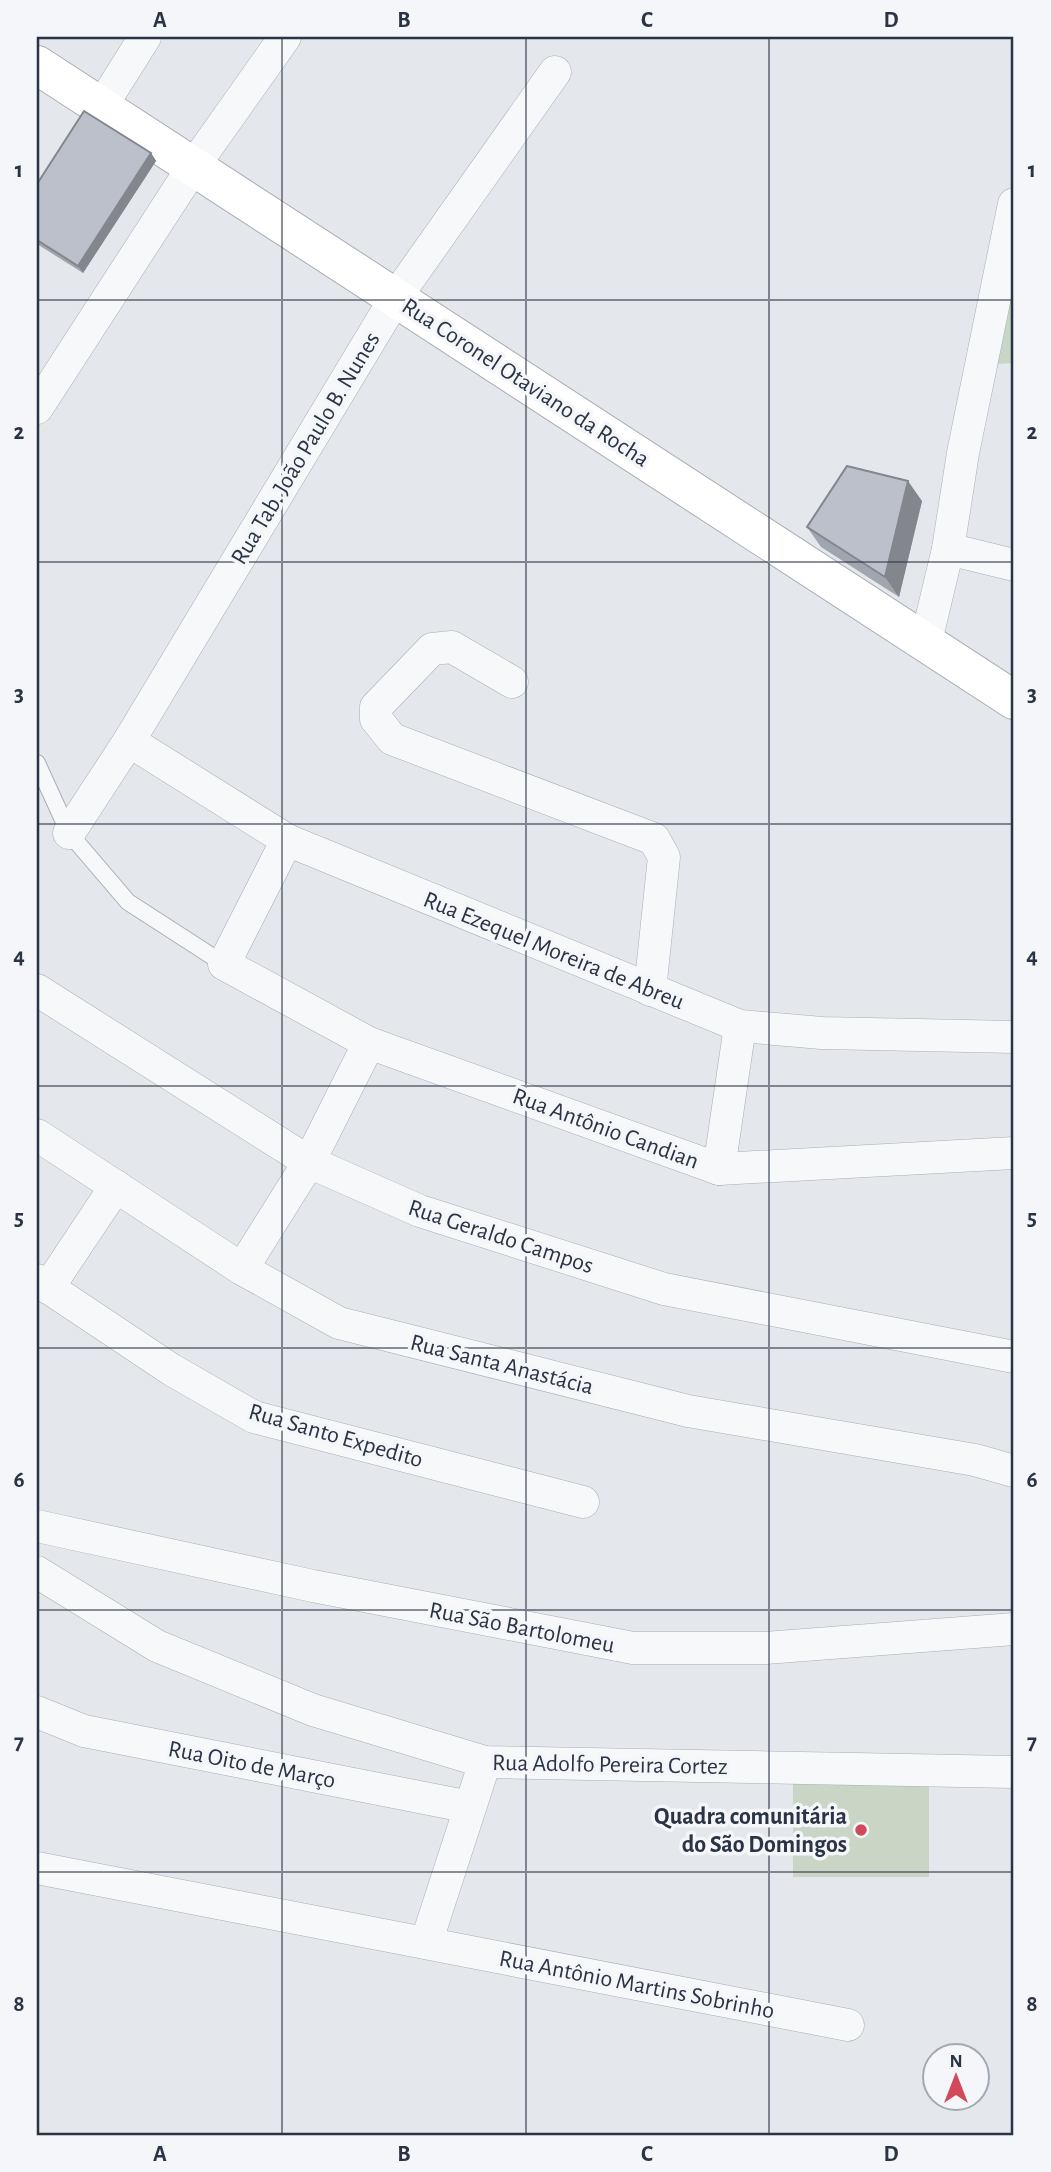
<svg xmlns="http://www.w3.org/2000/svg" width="1051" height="2172" font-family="'Alegreya Sans',sans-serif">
<rect width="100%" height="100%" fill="#e4e7ec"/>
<g fill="#c9d6c5">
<path d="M1014 207V363L998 364Z"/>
<rect x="793" y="1783" width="136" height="94"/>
</g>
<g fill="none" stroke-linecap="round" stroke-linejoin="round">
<g stroke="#a9aeb7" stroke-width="18">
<path id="lane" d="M37 763 69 833 128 902 224 964"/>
</g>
<g stroke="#a9aeb7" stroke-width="33">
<g id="street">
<path d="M101 107 145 37"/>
<path d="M37 408 193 167 285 37"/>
<path d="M948 549 1014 565"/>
<path d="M926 641 948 549 963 453 1014 204"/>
<path d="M512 682 452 647 432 649 376 707V719L392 739 654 839 664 857 650 990"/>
<path d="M129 741 287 840 740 1026 822 1033 1014 1037"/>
<path d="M69 833 129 741 396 297 555 72"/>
<path d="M287 840 224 964 369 1043 719 1169 1014 1153"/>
<path d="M37 990 309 1162 420 1211 664 1289 1014 1357"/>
<path d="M37 1135 242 1269 339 1323 688 1411 975 1460 1014 1471"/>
<path d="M719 1169 740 1026"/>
<path d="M242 1269 309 1162 369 1043"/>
<path d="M37 1280 172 1370 254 1417 583 1502"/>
<path d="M48 1288 116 1186"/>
<path d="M37 1526 313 1586 633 1648H765L1014 1629"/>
<path d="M37 1572 157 1646 313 1710 485 1762 1014 1772"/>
<path d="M37 1712 84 1731 470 1807"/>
<path d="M37 1868 848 2025"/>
<path d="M426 1943 485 1762"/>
</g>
</g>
<g stroke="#a9aeb7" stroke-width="40">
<path id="secondary" d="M37 65 1014 700"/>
</g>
<use href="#lane" stroke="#f7f8fa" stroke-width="16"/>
<use href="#street" stroke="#f7f8fa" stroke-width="32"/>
<use href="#secondary" stroke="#fff" stroke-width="38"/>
</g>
<g fill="#a1a5ae">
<path d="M151 153 156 161 83 273 37 244V184Z"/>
<path d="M922 501 899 597 821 547 807 527Z"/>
</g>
<g fill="#83868d">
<path d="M151 153 156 161 83 273 78 266Z"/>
<path d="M908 481 922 501 899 597 885 577Z"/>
</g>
<g fill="#bbc0ca" stroke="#83868d" stroke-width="2">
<path d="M84 111 151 153 78 266 37 240V184Z"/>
<path d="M847 466 908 481 885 577 807 527Z"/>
</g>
<path fill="none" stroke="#2b3445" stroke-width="2" stroke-opacity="0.55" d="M282 37V2135M526 37V2135M769 37V2135M37 300H1014M37 562H1014M37 824H1014M37 1086H1014M37 1348H1014M37 1610H1014M37 1872H1014"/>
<circle fill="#d1495b" stroke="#f4f6f9" stroke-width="2.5" cx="861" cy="1830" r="7"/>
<g text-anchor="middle" stroke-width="7" stroke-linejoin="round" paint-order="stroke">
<g font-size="24" fill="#2b3445" stroke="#f4f6f9">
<text transform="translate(526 382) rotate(33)" y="8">Rua Coronel Otaviano da Rocha</text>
<text transform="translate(305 448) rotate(-59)" y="8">Rua Tab. João Paulo B. Nunes</text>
<text transform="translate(554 950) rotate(22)" y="8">Rua Ezequel Moreira de Abreu</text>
<text transform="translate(606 1128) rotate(20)" y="8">Rua Antônio Candian</text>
<text transform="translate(501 1236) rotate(18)" y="8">Rua Geraldo Campos</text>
<text transform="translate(502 1364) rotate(14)" y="8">Rua Santa Anastácia</text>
<text transform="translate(336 1435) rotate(16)" y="8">Rua Santo Expedito</text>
<text transform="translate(522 1627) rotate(11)" y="8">Rua São Bartolomeu</text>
<text transform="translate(252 1764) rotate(11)" y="8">Rua Oito de Março</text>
<text transform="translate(610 1764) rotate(1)" y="8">Rua Adolfo Pereira Cortez</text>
<text transform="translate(637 1984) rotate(11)" y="8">Rua Antônio Martins Sobrinho</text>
</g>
<g font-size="24" font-weight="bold" fill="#2b3445" stroke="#f4f6f9" text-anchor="end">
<text x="847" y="1824">Quadra comunitária<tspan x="847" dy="28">do São Domingos</tspan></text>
</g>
</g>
<rect width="1051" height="2172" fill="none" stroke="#f4f6f9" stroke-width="77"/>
<g transform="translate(956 2077)"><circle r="33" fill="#f4f6f9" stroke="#a4a8b1" stroke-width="2"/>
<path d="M0-5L12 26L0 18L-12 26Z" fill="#d1495b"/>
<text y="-10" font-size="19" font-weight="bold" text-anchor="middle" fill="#2b3445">N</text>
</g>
<rect x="38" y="38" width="974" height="2096" fill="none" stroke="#2b3445" stroke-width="2.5"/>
<g font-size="23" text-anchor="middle" font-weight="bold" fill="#2b3445">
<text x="160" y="27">A</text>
<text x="404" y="27">B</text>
<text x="647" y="27">C</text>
<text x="891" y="27">D</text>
<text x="19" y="177">1</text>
<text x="1032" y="177">1</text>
<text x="19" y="439">2</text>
<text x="1032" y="439">2</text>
<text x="19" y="701">3</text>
<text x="1032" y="701">3</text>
<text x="19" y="963">4</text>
<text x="1032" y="963">4</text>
<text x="19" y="1225">5</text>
<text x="1032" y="1225">5</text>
<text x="19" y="1487">6</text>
<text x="1032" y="1487">6</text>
<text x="19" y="1749">7</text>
<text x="1032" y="1749">7</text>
<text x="19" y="2011">8</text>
<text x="1032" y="2011">8</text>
<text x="160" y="2161">A</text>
<text x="404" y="2161">B</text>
<text x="647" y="2161">C</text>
<text x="891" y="2161">D</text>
</g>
</svg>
